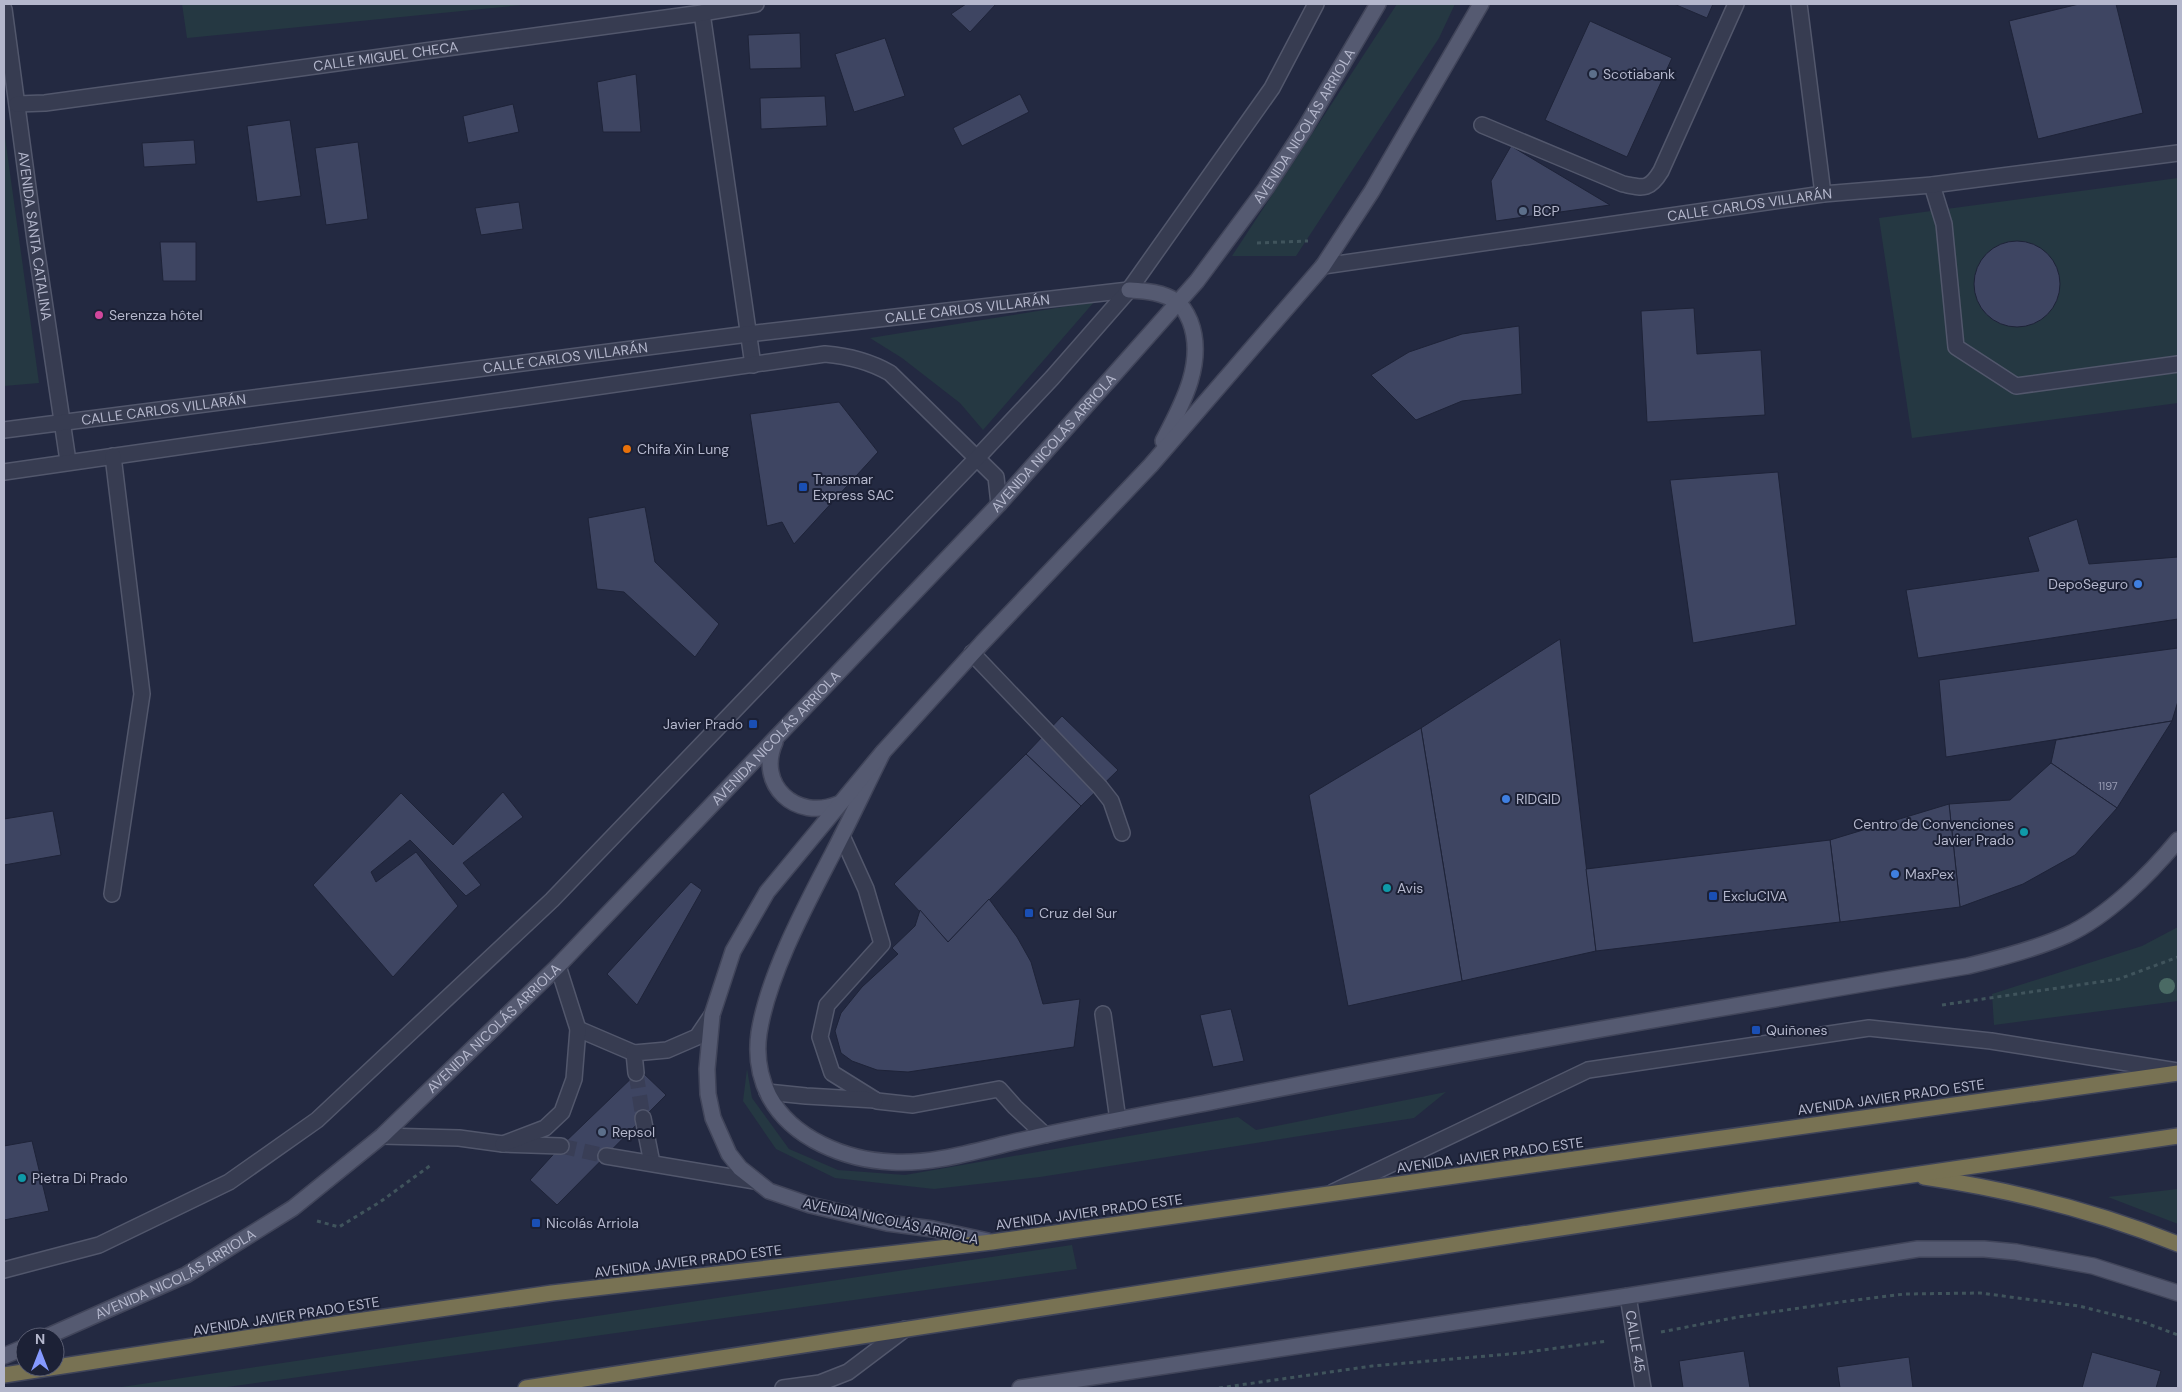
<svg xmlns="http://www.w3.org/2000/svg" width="2182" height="1392" font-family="'DM Sans',sans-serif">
<rect width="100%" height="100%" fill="#232941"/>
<g fill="#253842">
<path d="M182 4H532L187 38Z"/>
<path d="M1397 4H1455L1439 38 1296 256H1232Z"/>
<path d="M4 130 39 383 4 386Z"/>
<path d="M2178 178V403L1912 438 1879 218Z"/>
<path d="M1094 302 983 430 960 403 902 358 870 338Z"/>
<path d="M2178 927V1001L1994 1025 1992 994 2142 946Z"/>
<path d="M747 1069 752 1098 789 1149 838 1170 905 1175 1238 1117 1256 1130 1446 1092 1414 1118 1040 1177 934 1189 835 1178 776 1149 743 1101Z"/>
<path d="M2178 1189V1224L2108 1197Z"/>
<path d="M1072 1245 1077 1269 220 1388H115Z"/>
</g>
<g fill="#3e4562" stroke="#1e2338">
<path d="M966 4H996L970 32 951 14Z"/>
<path d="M1674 4H1713L1707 18Z"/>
<path d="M2079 4H2116L2143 113 2038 139 2009 21Z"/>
<path d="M1590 21 1672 58 1627 157 1545 120Z"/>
<path d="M800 33 801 68 750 69 748 35Z"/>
<path d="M885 38 905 96 854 112 835 54Z"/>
<path d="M636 74 641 132H603L597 82Z"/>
<path d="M1020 94 1029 112 962 146 953 128Z"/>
<path d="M825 96 827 126 761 129 760 98Z"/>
<path d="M513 104 519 132 468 143 463 116Z"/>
<path d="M290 120 301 196 257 202 247 126Z"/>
<path d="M194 140 196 164 144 167 142 143Z"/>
<path d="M358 142 368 219 326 225 315 148Z"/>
<path d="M1511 146 1610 205 1496 221 1491 181Z"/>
<path d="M519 202 523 229 481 235 475 208Z"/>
<circle cx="2017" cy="284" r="43"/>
<path d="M160 242H196V281H163Z"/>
<path d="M1694 308 1697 354 1761 350 1765 415 1647 422 1641 311Z"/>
<path d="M1519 326 1522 394 1462 401 1416 420 1371 375 1409 352 1462 334Z"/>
<path d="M839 402 878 452 794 544 782 522 767 526 750 414Z"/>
<path d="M1778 472 1796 625 1693 643 1670 480Z"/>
<path d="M645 507 655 562 719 624 695 657 624 592 597 589 588 518Z"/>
<path d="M2077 519 2089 564 2178 557V619L1918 658 1906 590 2039 571 2028 537Z"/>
<path d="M1560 639 1596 951 1462 981 1421 728Z"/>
<path d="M2178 648V701L2172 721 1946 757 1939 680Z"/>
<path d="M1062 716 1118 770 1081 806 1026 754Z"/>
<path d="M2172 721 2117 808 2051 763 2056 740Z"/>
<path d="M1421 728 1462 981 1348 1006 1309 795Z"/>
<path d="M1026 754 1081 806 948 942 894 884Z"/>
<path d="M2051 763 2117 808 2075 855 2023 884 1960 907 1949 804 2010 800Z"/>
<path d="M503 792 523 817 463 863 481 885 466 896 410 840 371 872 376 882 416 852 458 906 393 977 313 885 401 793 453 845Z"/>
<path d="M1949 804 1960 907 1840 922 1830 840Z"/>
<path d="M53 811 61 855 4 865V819Z"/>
<path d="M1830 840 1840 922 1596 951 1586 869Z"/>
<path d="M691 882 702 890 637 1005 607 974Z"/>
<path d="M989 899 1017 937 1031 962 1043 1004 1080 999 1074 1047 908 1072 877 1070 852 1061 841 1053 835 1031 841 1013 862 987 898 954 892 948 915 926 920 910 948 942Z"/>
<path d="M1231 1009 1244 1061 1213 1067 1200 1015Z"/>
<path d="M640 1070 666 1095 557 1205 530 1180 561 1146Z"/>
<path d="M32 1141 49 1211 4 1220V1146Z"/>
<path d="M1744 1351 1750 1388H1683L1679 1361Z"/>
<path d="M2092 1352 2161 1371 2156 1388H2082Z"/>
<path d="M1909 1357 1913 1388H1840L1837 1367Z"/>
</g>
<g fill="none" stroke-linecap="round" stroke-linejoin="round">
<g stroke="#393e56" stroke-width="15" stroke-dasharray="15 8" stroke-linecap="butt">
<path d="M636 1073 643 1118"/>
<path d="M561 1146 606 1156"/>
</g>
<g stroke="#52576c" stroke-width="18">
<g id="minor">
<path d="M1799 4 1823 194"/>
<path id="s1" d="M4 9 35 240 68 461"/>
<path d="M702 13 753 365"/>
<path id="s2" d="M17 104 45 103 702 13 756 4"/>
<path d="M1482 125 1623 184C1643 188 1649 191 1661 171L1736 4"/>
<path d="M1932 185 1944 224 1956 347 2016 386 2178 364"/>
<path id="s3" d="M1323 266 1823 194 1932 185 2178 153"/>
<path id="s4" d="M4 430 748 334 1129 290"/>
<path d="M4 472 825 354C849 356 869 361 890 373L996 477 999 504"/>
<path d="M972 653 1100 787 1111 801 1122 833"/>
<path d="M842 836 866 889 882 944 827 1005 820 1037 832 1073 877 1101 913 1105 999 1089 1015 1107 1045 1135"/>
<path d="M112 894 142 694 113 456"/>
<path d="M1103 1014 1118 1120"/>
<path d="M578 1029 634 1053"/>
<path d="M636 1073 634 1053 667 1050 697 1037 712 1015"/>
<path d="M767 1092 806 1096 875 1100"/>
<path d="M643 1118 652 1163"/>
<path d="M382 1136 459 1138 503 1144 561 1146"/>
<path d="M503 1144 545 1128 562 1112 574 1079 578 1029 558 966"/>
<path d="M606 1156 755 1181"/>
<path d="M1333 1192 1588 1070 1869 1028 1991 1041 2177 1071"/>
<path d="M4 1270 99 1245 229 1182 317 1120 552 900 977 458 1052 378 1129 290 1272 88 1316 4"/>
<path id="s5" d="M1628 1296 1643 1388"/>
<path d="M783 1388 820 1383 848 1372 905 1329"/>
</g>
</g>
<g stroke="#41455a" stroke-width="18">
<g id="major">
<path d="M1129 290C1145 291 1163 292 1177 302 1183 306 1187 314 1190 321 1206 362 1182 405 1163 441"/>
<path d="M775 742C756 785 796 821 838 804"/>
<path d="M883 752C866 786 850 820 833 853 806 905 768 975 759 1033 756 1054 759 1076 769 1096 792 1139 846 1160 892 1162 935 1165 985 1148 1027 1139 1093 1124 1160 1112 1226 1099 1473 1050 1720 1008 1968 966 2001 958 2036 949 2067 935 2108 916 2150 874 2178 840"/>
<path d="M988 1241 933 1229 887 1223 810 1205 769 1191 740 1168 729 1154 713 1118 708 1094 707 1069 712 1015 733 951 767 892 883 752 982 643 1151 465 1323 266 1372 191 1481 4"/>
<path id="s6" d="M46 1337 186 1275 293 1208 382 1136 558 966 999 504 1197 281 1266 188 1305 128 1378 4"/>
<path d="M4 1356 25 1347"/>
<path d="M1020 1388 1628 1296 1918 1249H1984L2016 1252 2093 1266 2178 1293"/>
</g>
</g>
<g stroke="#3f4459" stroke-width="18">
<g id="highway">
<path d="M1924 1177C2012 1190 2096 1211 2178 1244"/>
<path d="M4 1375 343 1323 552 1293 992 1242 2178 1073"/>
<path d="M526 1388 1749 1199 2178 1136"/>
</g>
</g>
<g stroke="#40545c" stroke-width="3" stroke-dasharray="4 4" stroke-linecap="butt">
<path d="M1257 243 1308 241"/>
<path d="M1942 1005 2119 979 2178 957"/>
<path d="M317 1221 339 1227 380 1202 431 1165"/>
<path d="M1661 1332 1738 1317 1848 1301 1905 1294 1980 1293 2079 1306 2143 1322 2178 1335"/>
<path d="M1219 1388 1372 1366 1521 1353 1608 1341"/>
</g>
<use href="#minor" stroke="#373c51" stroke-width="15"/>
<use href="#major" stroke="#555a71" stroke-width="15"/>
<use href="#highway" stroke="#787253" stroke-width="15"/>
</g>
<circle fill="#4a6a64" cx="2167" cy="986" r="8"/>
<g fill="#5c6f8a" stroke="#1c2136" stroke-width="2">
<circle cx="1593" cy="74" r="5"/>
<circle cx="1523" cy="211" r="5"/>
<circle cx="602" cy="1132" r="5"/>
</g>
<circle fill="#d1479c" stroke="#1c2136" stroke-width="2" cx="99" cy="315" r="5"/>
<circle fill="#e8710a" stroke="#1c2136" stroke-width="2" cx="627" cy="449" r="5"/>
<g fill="#1a4fb4" stroke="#1c2136" stroke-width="2">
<rect x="798" y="482" width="10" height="10" rx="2.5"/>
<rect x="748" y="719" width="10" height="10" rx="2.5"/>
<rect x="1708" y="891" width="10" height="10" rx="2.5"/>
<rect x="1024" y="908" width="10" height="10" rx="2.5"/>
<rect x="1751" y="1025" width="10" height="10" rx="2.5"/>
<rect x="531" y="1218" width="10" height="10" rx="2.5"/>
</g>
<g fill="#3f7fe0" stroke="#1c2136" stroke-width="2">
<circle cx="2138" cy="584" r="5"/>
<circle cx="1506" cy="799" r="5"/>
<circle cx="1895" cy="874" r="5"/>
</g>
<g fill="#0f9aa8" stroke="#1c2136" stroke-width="2">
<circle cx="2024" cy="832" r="5"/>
<circle cx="1387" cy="888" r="5"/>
<circle cx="22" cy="1178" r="5"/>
</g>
<g text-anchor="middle" stroke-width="4" stroke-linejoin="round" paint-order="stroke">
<g font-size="11" fill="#969ab2">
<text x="2108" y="790">1197</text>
</g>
<g font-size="14" fill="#b4b7cc" stroke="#1c2136">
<text dy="5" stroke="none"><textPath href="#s2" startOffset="372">CALLE MIGUEL CHECA</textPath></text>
<text dy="5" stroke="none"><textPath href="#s6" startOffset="1764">AVENIDA NICOLÁS ARRIOLA</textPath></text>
<text dy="5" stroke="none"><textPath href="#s3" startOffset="431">CALLE CARLOS VILLARÁN</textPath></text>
<text dy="5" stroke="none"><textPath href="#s1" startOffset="229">AVENIDA SANTA CATALINA</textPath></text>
<text dy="5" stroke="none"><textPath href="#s4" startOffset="971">CALLE CARLOS VILLARÁN</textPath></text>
<text dy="5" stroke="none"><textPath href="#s4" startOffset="566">CALLE CARLOS VILLARÁN</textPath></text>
<text dy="5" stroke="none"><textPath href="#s4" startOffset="161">CALLE CARLOS VILLARÁN</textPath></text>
<text dy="5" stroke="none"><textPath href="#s6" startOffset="1359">AVENIDA NICOLÁS ARRIOLA</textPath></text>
<text dy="5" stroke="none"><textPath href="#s6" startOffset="954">AVENIDA NICOLÁS ARRIOLA</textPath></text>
<text dy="5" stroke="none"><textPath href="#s6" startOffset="549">AVENIDA NICOLÁS ARRIOLA</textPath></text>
<text transform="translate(1891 1097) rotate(-8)" y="5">AVENIDA JAVIER PRADO ESTE</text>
<text transform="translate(1490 1155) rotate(-8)" y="5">AVENIDA JAVIER PRADO ESTE</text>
<text transform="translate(1089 1212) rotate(-8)" y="5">AVENIDA JAVIER PRADO ESTE</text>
<text transform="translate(891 1221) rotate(12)" y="5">AVENIDA NICOLÁS ARRIOLA</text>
<text transform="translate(688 1261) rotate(-7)" y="5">AVENIDA JAVIER PRADO ESTE</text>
<text dy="5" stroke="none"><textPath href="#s6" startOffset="144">AVENIDA NICOLÁS ARRIOLA</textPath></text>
<text transform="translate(286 1316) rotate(-9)" y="5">AVENIDA JAVIER PRADO ESTE</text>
<text dy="5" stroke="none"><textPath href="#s5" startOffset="46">CALLE 45</textPath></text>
</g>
<g font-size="14" fill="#b4b7cc" stroke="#1c2136" text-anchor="start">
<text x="1603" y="79">Scotiabank</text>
<text x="1533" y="216">BCP</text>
<text x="109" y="320">Serenzza hôtel</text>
<text x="637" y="454">Chifa Xin Lung</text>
<text x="813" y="484">Transmar<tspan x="813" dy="16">Express SAC</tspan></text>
<text x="2128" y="589" text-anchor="end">DepoSeguro</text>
<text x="743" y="729" text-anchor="end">Javier Prado</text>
<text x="1516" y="804">RIDGID</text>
<text x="2014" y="829" text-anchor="end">Centro de Convenciones<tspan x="2014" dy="16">Javier Prado</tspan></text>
<text x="1905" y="879">MaxPex</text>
<text x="1397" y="893">Avis</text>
<text x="1723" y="901">ExcluCIVA</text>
<text x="1039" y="918">Cruz del Sur</text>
<text x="1766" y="1035">Quiñones</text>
<text x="612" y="1137">Repsol</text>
<text x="32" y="1183">Pietra Di Prado</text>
<text x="546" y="1228">Nicolás Arriola</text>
</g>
</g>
<rect width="2182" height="1392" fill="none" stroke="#b4b7cc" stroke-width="10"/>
<g transform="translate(40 1352)"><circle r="24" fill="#1c2136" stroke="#595d72"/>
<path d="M0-4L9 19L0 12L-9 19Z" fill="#8599ff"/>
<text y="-8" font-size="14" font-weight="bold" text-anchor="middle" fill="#b4b7cc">N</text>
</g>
</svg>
